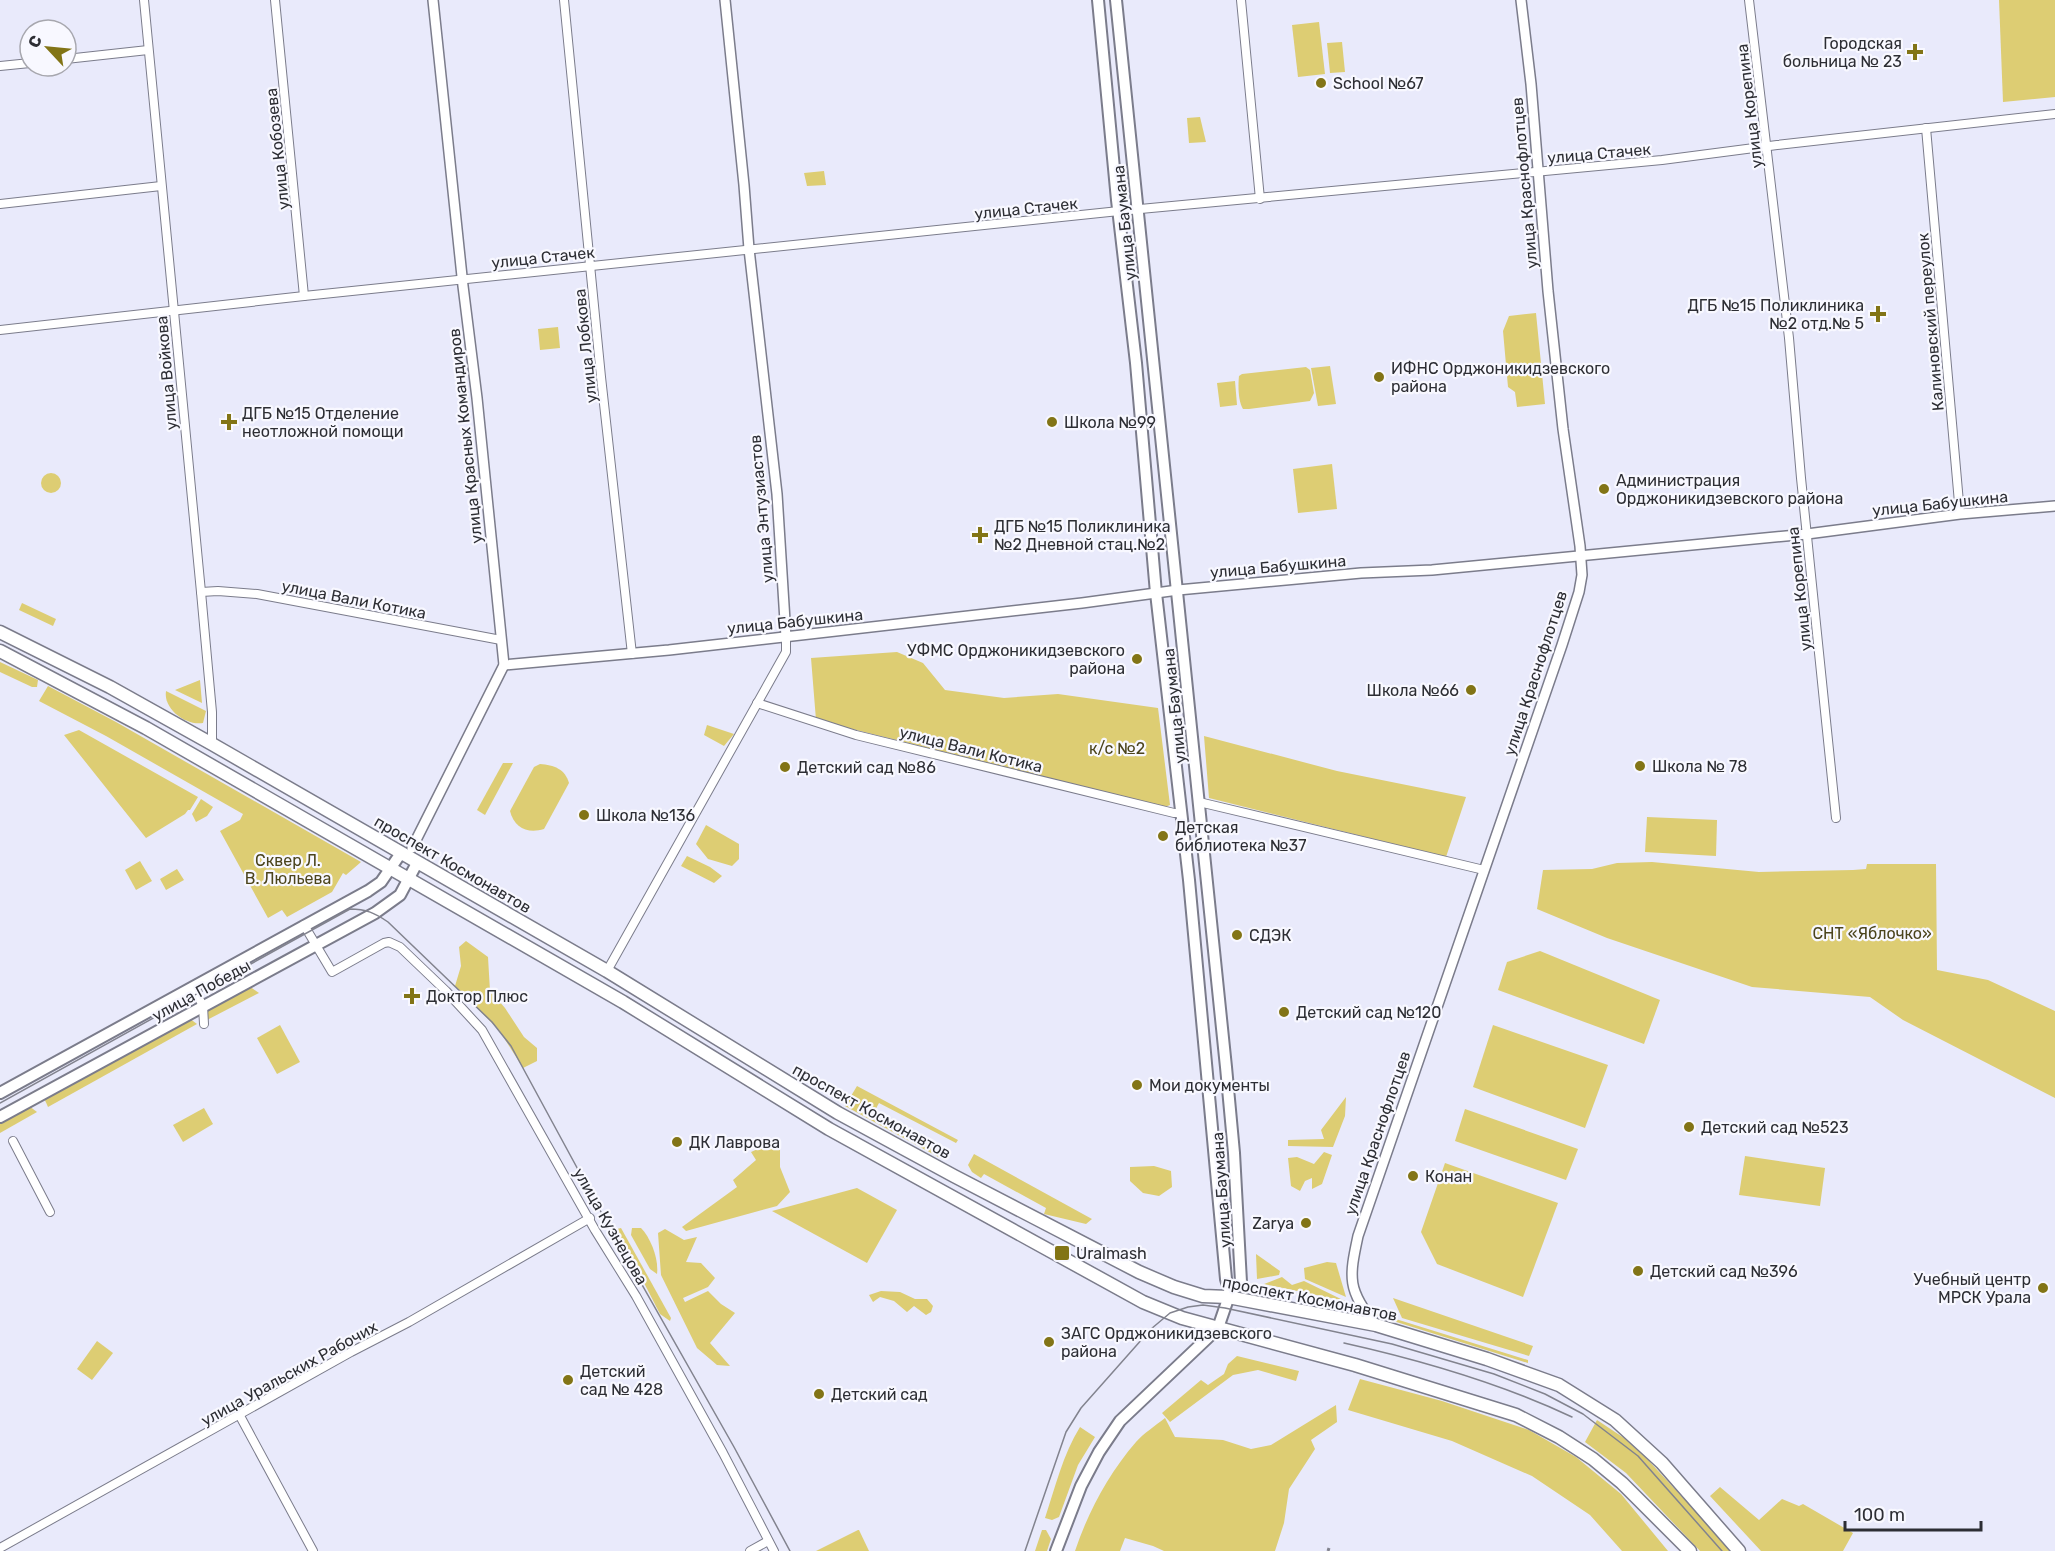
<svg xmlns="http://www.w3.org/2000/svg" width="2055" height="1551" font-family="Rubik,sans-serif">
<rect width="100%" height="100%" fill="#e9eafb"/>
<g fill="#ddcd73">
<path d="M1999 0H2055V97L2003 102Z"/>
<path d="M1319 22 1325 74 1298 77 1292 25Z"/>
<path d="M1342 42 1345 72 1330 73 1327 43Z"/>
<path d="M1200 117 1206 142 1189 143 1187 118Z"/>
<path d="M824 171 826 185 807 186 804 173Z"/>
<path d="M1536 313 1545 404 1517 407 1515 392 1508 387 1503 331 1509 316Z"/>
<path d="M558 327 560 348 540 350 538 329Z"/>
<path d="M1330 366 1336 404 1318 406 1311 368Z"/>
<path d="M1306 367 1310 370 1314 393 1310 401 1249 409H1243C1238 401 1238 385 1239 376L1242 374Z"/>
<path d="M1235 381 1237 405 1220 407 1217 383Z"/>
<path d="M1332 464 1337 509 1298 513 1293 469Z"/>
<circle cx="51" cy="483" r="10"/>
<path d="M22 603 56 619 53 626 19 610Z"/>
<path d="M897 652 923 663 945 690 1004 698 1058 694 1158 708 1170 805 1165 807 816 720 811 658Z"/>
<path d="M0 662 38 680 37 687H32L0 672Z"/>
<path d="M200 680 202 703 175 690Z"/>
<path d="M48 686 116 722 361 862 346 875 343 873 332 892 287 917 282 910 268 918 220 831 240 820 243 814 106 736 39 701Z"/>
<path d="M166 691 206 711 203 723C186 726 163 709 166 691Z"/>
<path d="M707 725 734 734 724 746 704 735Z"/>
<path d="M79 730 198 797 190 810H188L185 814 146 838 64 735Z"/>
<path d="M1204 736 1337 771 1466 797 1446 857 1209 798Z"/>
<path d="M503 763H513L485 815 477 810Z"/>
<path d="M540 764C554 765 565 769 569 783L544 829C528 834 514 828 510 811L534 767Z"/>
<path d="M201 799 213 807 207 816 196 822 192 814Z"/>
<path d="M1647 817 1717 820 1716 856 1645 852Z"/>
<path d="M706 825 739 844V859L732 866 708 859 696 844Z"/>
<path d="M687 856 710 867 722 876 714 883 681 866Z"/>
<path d="M140 861 152 881 136 890 125 870Z"/>
<path d="M1652 862 1759 872 1853 870 1866 869 1867 864H1936L1937 970 1988 980 2055 1011V1098L1903 1020 1870 997 1752 987 1607 938 1537 909 1543 870 1592 869 1617 863Z"/>
<path d="M177 869 184 880 166 890 160 879Z"/>
<path d="M466 941 488 957 490 991 505 1008 524 1037 537 1048V1061L523 1068 499 1030 455 986 461 966 459 947Z"/>
<path d="M1540 951 1660 1000 1644 1044 1498 990 1507 962Z"/>
<path d="M249 986 259 993 207 1020 205 1010Z"/>
<path d="M189 1018 197 1024 48 1107 44 1098Z"/>
<path d="M280 1025 300 1062 277 1074 257 1038Z"/>
<path d="M1493 1025 1608 1065 1585 1128 1473 1087Z"/>
<path d="M857 1086 958 1140 956 1143 879 1103 873 1114 947 1154 944 1160 845 1106Z"/>
<path d="M1346 1097 1345 1116 1333 1147 1288 1146V1140L1324 1139 1321 1130Z"/>
<path d="M29 1106 37 1112 0 1133V1122Z"/>
<path d="M204 1108 213 1124 183 1142 173 1125Z"/>
<path d="M1465 1109 1578 1149 1566 1180 1455 1141Z"/>
<path d="M769 1144 780 1149V1167L790 1192 777 1206 686 1231 682 1227 737 1187 733 1180 756 1160 751 1152Z"/>
<path d="M1324 1152 1332 1155 1322 1184 1312 1189V1178L1305 1181 1300 1191 1291 1186 1288 1158 1297 1157 1314 1164Z"/>
<path d="M974 1154 1092 1219 1086 1224 1044 1214 1046 1208 984 1174 981 1178 972 1172 968 1165Z"/>
<path d="M1745 1156 1825 1168 1820 1206 1739 1195Z"/>
<path d="M1445 1163 1558 1203 1523 1297 1437 1264 1421 1232Z"/>
<path d="M1154 1166 1171 1171 1172 1187 1159 1196 1143 1193 1130 1181V1167Z"/>
<path d="M857 1188 897 1210 867 1263 772 1211Z"/>
<path d="M621 1228 671 1318 670 1321 660 1314 621 1238 617 1229Z"/>
<path d="M632 1228H641C651 1238 659 1260 657 1274L650 1269 631 1235Z"/>
<path d="M665 1229 684 1240 697 1237 686 1262 701 1263 715 1278 708 1287 683 1298 685 1302 708 1291 721 1304 735 1313 710 1343 730 1366 717 1365 697 1348 661 1275 658 1233Z"/>
<path d="M1256 1254 1280 1271 1279 1275 1257 1279Z"/>
<path d="M1327 1262 1336 1263 1346 1297 1305 1279 1304 1268Z"/>
<path d="M1282 1277 1292 1285 1304 1281 1345 1301 1264 1284Z"/>
<path d="M881 1291 900 1292 915 1299H927L933 1306 931 1312 926 1315 914 1306 907 1312 894 1301 880 1297 873 1302 869 1295Z"/>
<path d="M1393 1298 1533 1346 1529 1356 1402 1318Z"/>
<path d="M1370 1311 1528 1360V1363L1374 1315Z"/>
<path d="M97 1341 113 1353 92 1380 77 1369Z"/>
<path d="M1237 1356 1299 1371 1296 1381 1258 1370 1233 1375 1170 1422 1162 1413 1201 1380 1208 1385 1224 1374 1228 1364Z"/>
<path d="M1360 1379 1442 1401 1529 1430 1576 1457 1621 1494 1668 1551H1622L1590 1515 1532 1476 1452 1441 1348 1410Z"/>
<path d="M1336 1405 1337 1422 1311 1440 1315 1449 1289 1489 1284 1523 1275 1551H1164L1153 1546 1125 1538 1120 1551H1075C1088 1512 1109 1473 1136 1442 1144 1433 1155 1426 1165 1418L1175 1437 1223 1440 1251 1449 1271 1445Z"/>
<path d="M1597 1420 1624 1438 1649 1461 1732 1551H1700L1626 1473 1585 1442Z"/>
<path d="M1080 1427 1095 1437 1078 1465 1059 1517 1052 1520 1045 1518C1055 1488 1063 1454 1080 1427Z"/>
<path d="M1720 1487 1759 1520 1782 1499 1799 1506 1803 1504 1853 1533 1843 1551H1761L1710 1496Z"/>
<path d="M859 1530 869 1551H816L858 1530Z"/>
<path d="M1042 1530H1046L1051 1539 1047 1551H1035Z"/>
</g>
<g fill="none" stroke-linecap="round" stroke-linejoin="round">
<g stroke="#7b7c8b" stroke-width="10">
<g id="minor">
<path d="M144 0 201 592 212 712V744"/>
<path d="M275 0 304 296"/>
<path d="M564 0 601 377 632 654"/>
<path d="M1241 0 1260 199"/>
<path d="M1749 0 1789 338 1801 478 1836 818"/>
<path d="M66 59 148 50"/>
<path d="M0 66 30 63"/>
<path d="M1926 128 1960 514"/>
<path d="M0 204 161 186"/>
<path d="M0 330 304 296 1119 211 1662 160 1777 145 2055 114"/>
<path d="M201 592 218 591 257 594 501 640"/>
<path d="M757 703 856 735 1174 813H1181"/>
<path d="M1199 802 1484 870"/>
<path d="M304 925 332 972 384 943 389 942 400 947 446 991 482 1030 595 1230 636 1296 723 1453 774 1551"/>
<path d="M607 971 786 652V637"/>
<path d="M193 987 203 1006 204 1024"/>
<path d="M13 1141 50 1212"/>
<path d="M240 1416 313 1551"/>
<path d="M0 1548 351 1352 409 1322 590 1218"/>
<path d="M750 1551 768 1541"/>
</g>
</g>
<g stroke="#7b7c8b" stroke-width="12">
<g id="tertiary">
<path d="M725 0 744 185 749 249 777 494 786 637"/>
<path d="M504 665 669 650 1082 603 1178 590 1361 573 1432 570 1807 534 1960 514 2055 506"/>
<path d="M412 848 504 665 477 398 463 286 433 0"/>
<path d="M1376 1325C1347 1290 1349 1278 1358 1236L1562 645 1579 592 1582 575 1580 546 1563 429 1548 291 1531 84 1521 0"/>
</g>
</g>
<g stroke="#7b7c8b" stroke-width="14">
<g id="secondary">
<path d="M1098 0 1117 200 1136 363 1156 593 1189 880 1226 1279 1230 1293"/>
<path d="M0 1093 368 891 381 882 401 853"/>
<path d="M0 1117 375 913 400 895 417 863"/>
<path d="M1056 1551 1081 1486 1099 1452 1120 1421 1218 1328 1230 1293 1241 1282 1234 1153 1226 1067 1116 0"/>
</g>
</g>
<g stroke="#7b7c8b" stroke-width="15">
<g id="primary">
<path d="M0 632 110 687 212 744 607 971 838 1113 954 1176 1139 1272 1174 1287 1203 1296 1228 1297 1376 1325 1487 1359 1559 1385 1615 1420 1662 1463 1739 1551"/>
<path d="M0 651 146 728 623 1002 829 1129 1143 1302 1182 1318 1355 1365 1516 1415 1559 1437 1593 1459 1622 1483 1690 1551"/>
</g>
</g>
<use href="#minor" stroke="#fff" stroke-width="8"/>
<use href="#tertiary" stroke="#fff" stroke-width="9"/>
<use href="#secondary" stroke="#fff" stroke-width="10"/>
<use href="#primary" stroke="#fff" stroke-width="12"/>
<g stroke="#82838e" stroke-width="1.5">
<path d="M0 1103 350 909C366 909 375 913 388 922L492 1022 511 1046 607 1223 734 1447 790 1551"/>
<path d="M1344 1343C1420 1360 1502 1384 1572 1417"/>
<path d="M1025 1551 1066 1432 1081 1408 1151 1329 1170 1313 1188 1307 1203 1305 1225 1308 1392 1344 1494 1374 1545 1394 1583 1414 1638 1456 1722 1551"/>
</g>
<path stroke="#82838e" stroke-width="3" stroke-dasharray="12 6" stroke-linecap="butt" d="M1328 1551 1329 1548"/>
</g>
<g fill="#827416" stroke="#f8f8ff" stroke-width="2">
<path d="M1912 43h6v6h6v6h-6v6h-6v-6h-6v-6h6z"/>
<circle cx="1321" cy="83" r="6"/>
<path d="M1875 305h6v6h6v6h-6v6h-6v-6h-6v-6h6z"/>
<circle cx="1379" cy="377" r="6"/>
<path d="M226 413h6v6h6v6h-6v6h-6v-6h-6v-6h6z"/>
<circle cx="1052" cy="422" r="6"/>
<circle cx="1604" cy="489" r="6"/>
<path d="M977 526h6v6h6v6h-6v6h-6v-6h-6v-6h6z"/>
<circle cx="1137" cy="659" r="6"/>
<circle cx="1471" cy="690" r="6"/>
<circle cx="1640" cy="766" r="6"/>
<circle cx="785" cy="767" r="6"/>
<circle cx="584" cy="815" r="6"/>
<circle cx="1163" cy="836" r="6"/>
<circle cx="1237" cy="935" r="6"/>
<path d="M409 987h6v6h6v6h-6v6h-6v-6h-6v-6h6z"/>
<circle cx="1284" cy="1012" r="6"/>
<circle cx="1137" cy="1085" r="6"/>
<circle cx="1689" cy="1127" r="6"/>
<circle cx="677" cy="1142" r="6"/>
<circle cx="1413" cy="1176" r="6"/>
<circle cx="1306" cy="1223" r="6"/>
<rect x="1054" y="1245" width="16" height="16" rx="3"/>
<circle cx="1638" cy="1271" r="6"/>
<circle cx="2043" cy="1288" r="6"/>
<circle cx="1049" cy="1342" r="6"/>
<circle cx="568" cy="1380" r="6"/>
<circle cx="819" cy="1394" r="6"/>
</g>
<g text-anchor="middle" stroke-width="4.5" stroke-linejoin="round" paint-order="stroke">
<g font-size="16" fill="#2d2e34" stroke="#f8f8ff" text-anchor="start">
<text x="1902" y="49" text-anchor="end">Городская<tspan x="1902" dy="18">больница № 23</tspan></text>
<text x="1333" y="89">School №67</text>
<text x="1864" y="311" text-anchor="end">ДГБ №15 Поликлиника<tspan x="1864" dy="18">№2 отд.№ 5</tspan></text>
<text x="1391" y="374">ИФНС Орджоникидзевского<tspan x="1391" dy="18">района</tspan></text>
<text x="242" y="419">ДГБ №15 Отделение<tspan x="242" dy="18">неотложной помощи</tspan></text>
<text x="1064" y="428">Школа №99</text>
<text x="1616" y="486">Администрация<tspan x="1616" dy="18">Орджоникидзевского района</tspan></text>
<text x="994" y="532">ДГБ №15 Поликлиника<tspan x="994" dy="18">№2 Дневной стац.№2</tspan></text>
<text x="1125" y="656" text-anchor="end">УФМС Орджоникидзевского<tspan x="1125" dy="18">района</tspan></text>
<text x="1459" y="696" text-anchor="end">Школа №66</text>
<text x="1652" y="772">Школа № 78</text>
<text x="797" y="773">Детский сад №86</text>
<text x="596" y="821">Школа №136</text>
<text x="1175" y="833">Детская<tspan x="1175" dy="18">библиотека №37</tspan></text>
<text x="1249" y="941">СДЭК</text>
<text x="426" y="1002">Доктор Плюс</text>
<text x="1296" y="1018">Детский сад №120</text>
<text x="1149" y="1091">Мои документы</text>
<text x="1701" y="1133">Детский сад №523</text>
<text x="689" y="1148">ДК Лаврова</text>
<text x="1425" y="1182">Конан</text>
<text x="1294" y="1229" text-anchor="end">Zarya</text>
<text x="1076" y="1259">Uralmash</text>
<text x="1650" y="1277">Детский сад №396</text>
<text x="2031" y="1285" text-anchor="end">Учебный центр<tspan x="2031" dy="18">МРСК Урала</tspan></text>
<text x="1061" y="1339">ЗАГС Орджоникидзевского<tspan x="1061" dy="18">района</tspan></text>
<text x="580" y="1377">Детский<tspan x="580" dy="18">сад № 428</tspan></text>
<text x="831" y="1400">Детский сад</text>
</g>
<g font-size="16" fill="#2d2e34" stroke="#f8f8ff">
<text transform="translate(1749 106) rotate(-97)" y="6">улица Корепина</text>
<text transform="translate(277 149) rotate(-96)" y="6">улица Кобозева</text>
<text transform="translate(1599 153) rotate(-5)" y="6">улица Стачек</text>
<text transform="translate(1524 183) rotate(-95)" y="6">улица Краснофлотцев</text>
<text transform="translate(1026 208) rotate(-6)" y="6">улица Стачек</text>
<text transform="translate(1124 223) rotate(-96)" y="6">улица Баумана</text>
<text transform="translate(543 257) rotate(-6)" y="6">улица Стачек</text>
<text transform="translate(1930 322) rotate(-95)" y="6">Калиновский переулок</text>
<text transform="translate(585 346) rotate(-96)" y="6">улица Лобкова</text>
<text transform="translate(166 373) rotate(-95)" y="6">улица Войкова</text>
<text transform="translate(465 436) rotate(-96)" y="6">улица Красных Командиров</text>
<text transform="translate(1940 503) rotate(-6)" y="6">улица Бабушкина</text>
<text transform="translate(761 509) rotate(-95)" y="6">улица Энтузиастов</text>
<text transform="translate(1278 566) rotate(-5)" y="6">улица Бабушкина</text>
<text transform="translate(1799 589) rotate(-96)" y="6">улица Корепина</text>
<text transform="translate(354 599) rotate(11)" y="6">улица Вали Котика</text>
<text transform="translate(795 621) rotate(-6)" y="6">улица Бабушкина</text>
<text transform="translate(1535 673) rotate(-72)" y="6">улица Краснофлотцев</text>
<text transform="translate(1174 706) rotate(-96)" y="6">улица Баумана</text>
<text transform="translate(971 749) rotate(14)" y="6">улица Вали Котика</text>
<text transform="translate(453 864) rotate(30)" y="6">проспект Космонавтов</text>
<text transform="translate(201 990) rotate(-29)" y="6">улица Победы</text>
<text transform="translate(872 1111) rotate(29)" y="6">проспект Космонавтов</text>
<text transform="translate(1377 1133) rotate(-71)" y="6">улица Краснофлотцев</text>
<text transform="translate(1221 1190) rotate(-94)" y="6">улица Баумана</text>
<text transform="translate(611 1226) rotate(60)" y="6">улица Кузнецова</text>
<text transform="translate(1310 1298) rotate(11)" y="6">проспект Космонавтов</text>
<text transform="translate(289 1373) rotate(-29)" y="6">улица Уральских Рабочих</text>
</g>
<g font-size="16" fill="#4b441c" stroke="#f8f8ff">
<text x="1117" y="754">к/с №2</text>
<text x="288" y="866">Сквер Л.<tspan x="288" dy="18">В. Люльева</tspan></text>
<text x="1872" y="939">СНТ «Яблочко»</text>
</g>
</g>
<g transform="translate(48 48) rotate(296)"><circle r="28" fill="#f8f8ff" stroke="#a7a7ae" stroke-width="1.5"/>
<path d="M0-4.5L10 22L0 15L-10 22Z" fill="#827416"/>
<text y="-9" font-size="16" font-weight="bold" text-anchor="middle" fill="#2d2e34">С</text>
</g>
<path d="M1845 1521v9h136v-9" fill="none" stroke="#2d2e34" stroke-width="3"/>
<text x="1854" y="1521" font-size="18" fill="#2d2e34" stroke="#f8f8ff" stroke-width="4.5" paint-order="stroke">100 m</text>
</svg>
